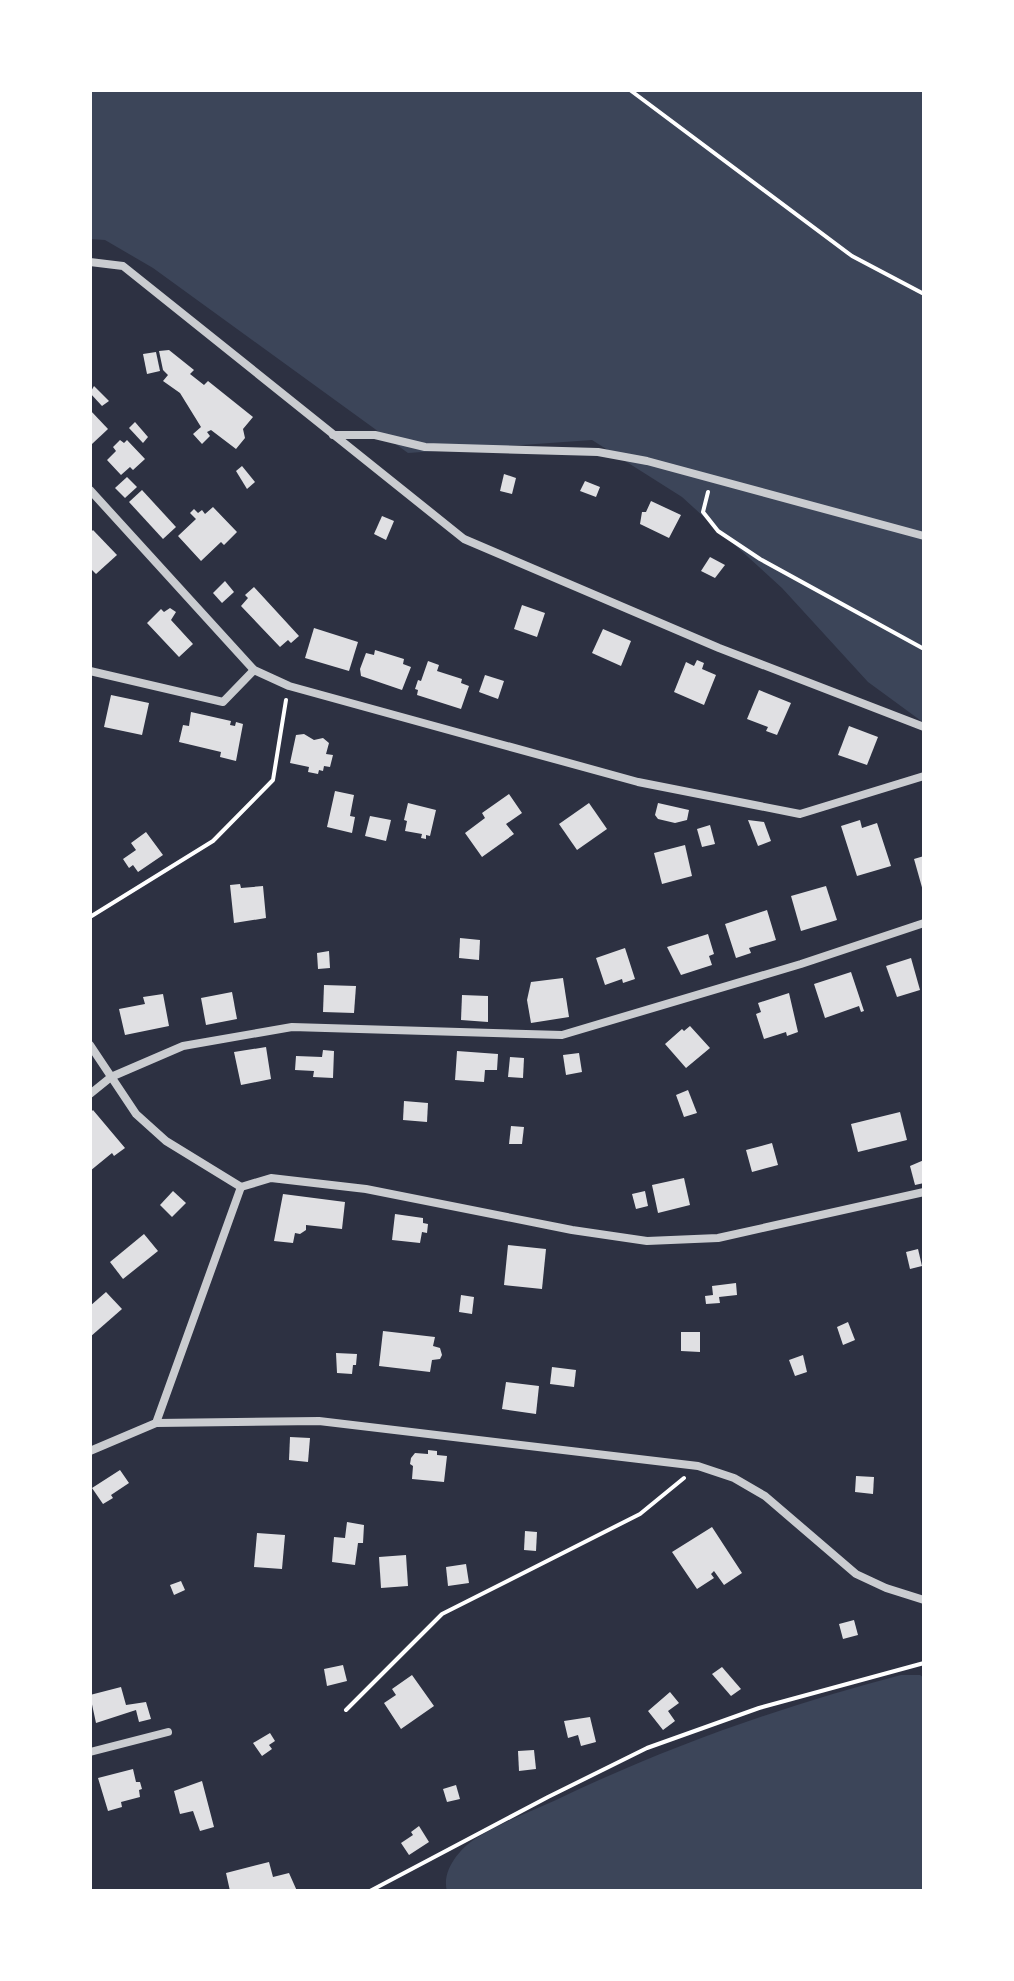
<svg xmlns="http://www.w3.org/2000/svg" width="1014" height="1981" font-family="'Golos Text',sans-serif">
<rect width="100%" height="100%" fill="#2d3142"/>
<g fill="#3c4559">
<path d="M90 90H924V723L868 682 782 588 682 497 592 440 408 453 153 268 105 240 90 239Z"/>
<path d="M901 1675H920L924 1678V1891H447C441 1870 461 1847 478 1837 502 1822 530 1812 556 1800 666 1747 782 1706 901 1675Z"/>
</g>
<g fill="#e0e0e3">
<path d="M169 350 194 370 190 374 204 385 208 381 253 417 243 429 245 438 236 449 211 430 207 432 210 436 202 444 193 434 201 427 180 393 163 381 168 375 163 370 159 351Z"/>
<path d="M156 352 160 371 147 374 143 354Z"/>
<path d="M94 386 109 401 102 406 90 393Z"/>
<path d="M90 410 108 429 92 444 90 441Z"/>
<path d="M135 422 148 437 143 443 129 428Z"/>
<path d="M120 440 124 443 127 440 145 459 133 470 130 467 121 475 107 460 116 451 113 447Z"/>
<path d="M242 466 255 482 247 489 236 471Z"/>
<path d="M504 474 516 478 512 494 500 491Z"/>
<path d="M127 477 137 487 125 498 115 488Z"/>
<path d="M585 481 600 487 596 497 580 491Z"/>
<path d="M142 490 176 527 163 539 129 502Z"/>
<path d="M651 501 681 515 669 538 640 524 642 512H646Z"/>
<path d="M213 507 237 532 224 545 221 542 201 561 178 536 196 519 190 513 194 509 198 513 202 510 205 514Z"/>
<path d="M382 516 394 521 386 540 374 534Z"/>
<path d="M93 530 117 555 96 574 90 568V533Z"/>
<path d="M710 557 725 565 715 578 701 571Z"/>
<path d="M225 581 234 592 222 603 213 593Z"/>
<path d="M254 587 299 636 291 643 288 640 280 647 241 606 248 598 245 595Z"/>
<path d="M522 605 545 613 537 637 514 629Z"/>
<path d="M170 608 176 612 171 620 193 644 179 657 147 623 161 609 164 612Z"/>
<path d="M314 628 358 642 349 671 305 658Z"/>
<path d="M603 629 631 641 621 666 592 653Z"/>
<path d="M375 650 404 659 403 664 411 667 402 690 361 676 360 669 366 653 374 655Z"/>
<path d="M697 660 704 663 702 669 716 675 704 705 674 692 686 662 694 666Z"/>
<path d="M428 661 439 665 437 671 462 679 461 683 469 686 461 709 417 695 418 690 415 689 418 680 421 681Z"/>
<path d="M485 675 504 681 498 699 479 692Z"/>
<path d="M759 690 791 703 777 735 766 731 768 727 747 719Z"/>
<path d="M111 695 149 703 142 735 104 727Z"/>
<path d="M191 712 231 721 230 725 235 726 236 722 243 724 236 761 220 757 221 752 179 742 183 725 189 726Z"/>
<path d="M849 726 878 737 867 765 838 755Z"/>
<path d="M304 734 314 740 323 738 329 743 326 754 333 755 330 767 324 766 323 771 319 770 318 774 308 772 309 767 290 763 296 735Z"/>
<path d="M335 791 354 795 350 816 355 817 352 833 327 827Z"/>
<path d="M509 794 522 813 506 824 514 834 482 857 465 833 485 818 482 813Z"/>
<path d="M408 803 436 810 430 836 426 835V839L421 838 422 834 405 831 407 821 404 820Z"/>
<path d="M589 803 607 829 577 850 559 824Z"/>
<path d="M658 803 689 810 687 820 675 823 658 819 655 815Z"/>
<path d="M370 816 391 820 386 841 365 836Z"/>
<path d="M748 820 764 822 771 841 758 846Z"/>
<path d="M860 820 862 828 877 823 891 866 857 876 841 826Z"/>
<path d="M710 825 715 844 702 847 697 829Z"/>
<path d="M146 832 163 855 138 872 133 865 129 868 123 859 136 850 131 843Z"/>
<path d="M685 845 692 876 662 884 654 853Z"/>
<path d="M924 856V891H923L914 859Z"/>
<path d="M240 884 241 888 263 886 266 918 234 923 230 885Z"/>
<path d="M826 886 837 920 801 931 791 896Z"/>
<path d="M767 910 776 940 749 948 751 953 736 958 725 924Z"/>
<path d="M708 934 714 954 709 956 712 965 681 975 667 947Z"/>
<path d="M460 938 480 940 479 960 459 958Z"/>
<path d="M625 948 635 979 623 983 622 979 605 985 596 958Z"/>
<path d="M329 951 330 968 318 969 317 953Z"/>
<path d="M911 958 920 990 897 997 886 966Z"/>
<path d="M851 972 864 1011 861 1012 859 1006 825 1018 814 984Z"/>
<path d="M563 978 569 1017 531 1023 527 1000 531 982Z"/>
<path d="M324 985 356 986 354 1013 323 1012Z"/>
<path d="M232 992 237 1019 206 1025 201 998Z"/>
<path d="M789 993 798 1032 787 1036 786 1032 764 1039 756 1014 761 1012 758 1003Z"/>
<path d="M163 994 169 1026 125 1035 119 1009 145 1004 143 997Z"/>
<path d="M462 995 488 996V1022L461 1020Z"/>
<path d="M690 1026 710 1048 686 1068 665 1044 682 1029 684 1031Z"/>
<path d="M266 1047 271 1079 241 1085 234 1052Z"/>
<path d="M323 1050 334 1051 333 1078 313 1077 314 1071 295 1070 296 1056 322 1057Z"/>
<path d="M457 1051 498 1054 497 1070H485L484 1082 455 1080Z"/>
<path d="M579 1053 582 1072 566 1075 563 1055Z"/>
<path d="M510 1057 524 1058 523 1078 508 1077Z"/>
<path d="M688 1090 697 1113 684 1117 676 1095Z"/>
<path d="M404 1101 428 1103 427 1122 403 1120Z"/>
<path d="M93 1110 125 1148 114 1156 112 1153 90 1171V1113Z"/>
<path d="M900 1112 907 1140 858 1152 851 1124Z"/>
<path d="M511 1126 524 1127 522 1144H509Z"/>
<path d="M772 1143 778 1165 752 1172 746 1150Z"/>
<path d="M924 1160V1183L915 1185 910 1166Z"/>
<path d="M684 1178 690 1205 658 1213 652 1185Z"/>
<path d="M173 1191 186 1203 172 1217 160 1205Z"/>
<path d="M645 1191 648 1206 636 1209 632 1194Z"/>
<path d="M283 1194 345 1202 342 1229 306 1225V1230L300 1234 295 1233 293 1243 274 1241Z"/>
<path d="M395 1214 423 1218V1223L428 1224 427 1233 422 1232 420 1243 392 1240Z"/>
<path d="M144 1234 158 1251 123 1279 110 1262Z"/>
<path d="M508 1245 546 1249 542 1289 504 1285Z"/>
<path d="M918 1249 922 1266 910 1269 906 1252Z"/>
<path d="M736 1283 737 1295 719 1297 720 1303 706 1304 705 1296 713 1295 712 1286Z"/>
<path d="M106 1292 122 1309 90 1337V1306Z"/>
<path d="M461 1295 474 1297 472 1314 459 1312Z"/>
<path d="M848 1322 855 1340 843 1345 837 1327Z"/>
<path d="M383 1331 435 1337 433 1346 440 1348 442 1355 440 1359 432 1360 430 1372 379 1366Z"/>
<path d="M681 1332H700V1352L681 1351Z"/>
<path d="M336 1353 357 1354 356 1365H353L352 1374 337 1373Z"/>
<path d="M803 1355 807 1372 795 1376 789 1360Z"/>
<path d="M552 1367 576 1370 574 1387 550 1384Z"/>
<path d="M506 1382 539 1386 536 1414 502 1409Z"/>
<path d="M290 1437 310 1438 308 1462 289 1460Z"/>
<path d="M428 1450 437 1451V1455L447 1456 444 1482 412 1479 413 1466 410 1464 411 1458 415 1453 428 1454Z"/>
<path d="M120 1470 129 1483 111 1495 113 1498 103 1504 92 1488Z"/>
<path d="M856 1476 874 1477 873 1494 855 1492Z"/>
<path d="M347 1522 364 1525 363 1543H358L355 1565 332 1562 334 1537 345 1538Z"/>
<path d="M712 1527 742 1573 724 1585 714 1571 711 1574 714 1578 697 1589 672 1552Z"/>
<path d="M525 1531 537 1532 536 1551 524 1550Z"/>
<path d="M257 1533 285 1535 282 1569 254 1567Z"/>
<path d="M406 1555 408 1586 381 1588 379 1557Z"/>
<path d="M466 1564 469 1583 448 1586 446 1567Z"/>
<path d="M181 1581 185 1590 174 1595 170 1585Z"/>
<path d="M854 1620 858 1635 843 1639 839 1624Z"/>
<path d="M343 1665 347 1681 327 1686 324 1669Z"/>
<path d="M722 1667 741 1689 731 1696 712 1674Z"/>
<path d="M412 1675 434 1706 401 1729 384 1703 396 1695 392 1689Z"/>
<path d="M121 1687 126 1705 146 1702 151 1719 139 1722 136 1710 96 1723 90 1695Z"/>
<path d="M670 1692 679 1703 668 1711 675 1721 663 1730 648 1711Z"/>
<path d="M590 1717 596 1742 581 1746 578 1735 568 1738 564 1721Z"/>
<path d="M270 1733 275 1741 269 1745 272 1749 262 1756 253 1743Z"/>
<path d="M534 1750 536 1769 519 1771 518 1751Z"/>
<path d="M133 1769 136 1782H140L142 1789 139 1790 140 1797 121 1802 122 1807 108 1811 98 1778Z"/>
<path d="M202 1781 214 1827 200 1831 193 1811 180 1814 174 1791Z"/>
<path d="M456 1785 460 1799 447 1802 443 1789Z"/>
<path d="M419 1826 429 1842 409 1855 401 1843 413 1835 411 1832Z"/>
<path d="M269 1862 273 1877 289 1873 297 1891H230L226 1873Z"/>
</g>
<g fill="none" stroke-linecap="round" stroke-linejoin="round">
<g stroke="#fff" stroke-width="4">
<path d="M630 90 852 256 924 294"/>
<path d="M708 492 703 512 718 531 760 559 924 649"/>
<path d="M90 917 213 841 273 780 286 700"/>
<path d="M346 1710 442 1614 640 1514 684 1478"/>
<path d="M370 1891 548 1797 647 1748 759 1708 924 1663"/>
</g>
<g stroke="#caccd0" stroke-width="8">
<path d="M90 262 123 266 464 539 719 648 924 727"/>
<path d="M333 435H375L425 447 598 452 647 461 924 536"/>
<path d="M90 490 254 670 289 686 638 782 800 814 924 776"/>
<path d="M90 671 223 702 254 670"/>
<path d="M90 1045 136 1114 166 1141 241 1187"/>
<path d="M90 1094 111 1077 183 1046 292 1027 562 1035 801 964 924 923"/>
<path d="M241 1187 271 1178 366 1189 572 1230 647 1241 718 1238 924 1192"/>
<path d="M156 1423 319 1421 698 1466 734 1478 765 1496 856 1574 886 1588 924 1600"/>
<path d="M90 1451 156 1423 241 1187"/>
<path d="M90 1752 168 1732"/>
</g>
</g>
<rect width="1014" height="1981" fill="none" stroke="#ffffff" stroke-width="184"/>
</svg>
